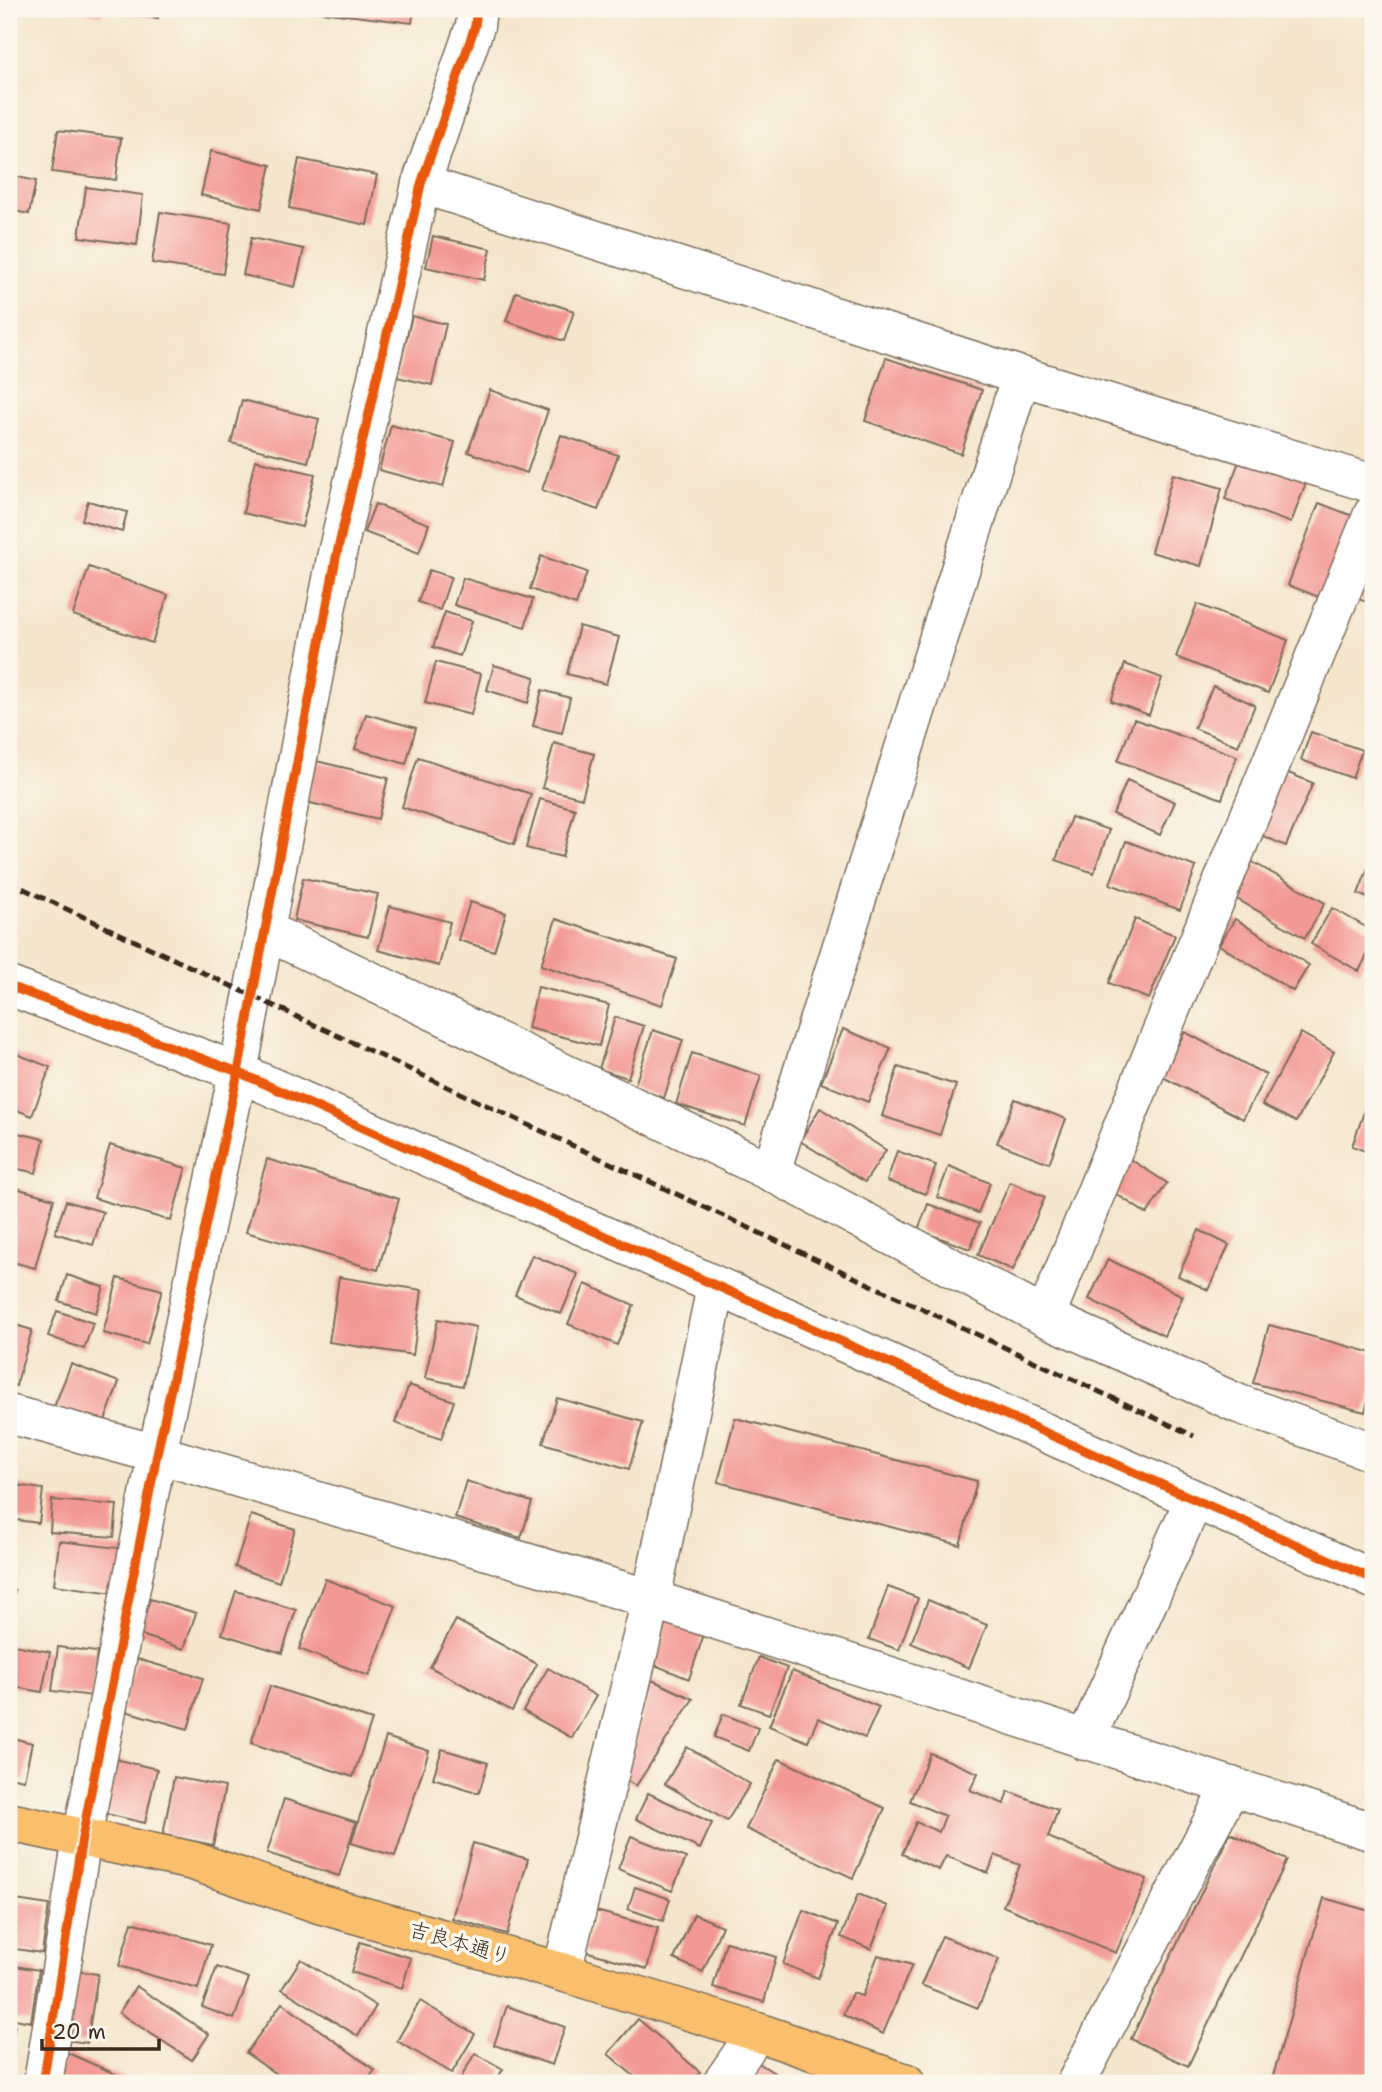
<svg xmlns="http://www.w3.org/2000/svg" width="1382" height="2092" font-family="'Shantell Sans','Klee One',sans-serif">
<rect width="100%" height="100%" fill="#fbf7ec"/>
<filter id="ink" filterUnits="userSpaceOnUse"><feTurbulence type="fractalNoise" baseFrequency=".0143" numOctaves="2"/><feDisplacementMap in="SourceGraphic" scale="14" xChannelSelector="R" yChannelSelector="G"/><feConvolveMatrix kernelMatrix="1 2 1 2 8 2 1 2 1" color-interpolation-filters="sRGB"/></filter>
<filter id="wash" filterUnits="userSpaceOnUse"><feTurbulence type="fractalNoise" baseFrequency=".00686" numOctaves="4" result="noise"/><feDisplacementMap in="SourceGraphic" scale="28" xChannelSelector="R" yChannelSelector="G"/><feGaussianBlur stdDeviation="1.57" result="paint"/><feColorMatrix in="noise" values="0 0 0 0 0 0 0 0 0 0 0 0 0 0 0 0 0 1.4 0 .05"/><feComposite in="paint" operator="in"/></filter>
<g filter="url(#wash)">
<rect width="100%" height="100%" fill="#f4e6cd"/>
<g id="blocks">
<g fill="#f39994">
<path d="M67 9H102V15Z"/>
<path d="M114 9H159L158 18 113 12Z"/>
<path d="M313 9H414L412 23 313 11Z"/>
<path d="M58 130 121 138 116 180 52 172Z"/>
<path d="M211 151 271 165 261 209 201 195Z"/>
<path d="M299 159 377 175 367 225 289 208Z"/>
<path d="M9 175 36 181 29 214 9 210Z"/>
<path d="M86 187 143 195 137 245 79 237Z"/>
<path d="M160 212 231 223 223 274 152 263Z"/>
<path d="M433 236 491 249 484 280 426 267Z"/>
<path d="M251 238 304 249 295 287 243 275Z"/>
<path d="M516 292 574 311 564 341 506 321Z"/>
<path d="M412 316 446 324 432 385 397 377Z"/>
<path d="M886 358 982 390 961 454 865 421Z"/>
<path d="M490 390 548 410 527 473 468 452Z"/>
<path d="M242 400 319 419 308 462 231 443Z"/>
<path d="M391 425 455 442 443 487 379 470Z"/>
<path d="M561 435 618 455 598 510 542 490Z"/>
<path d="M1241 456 1307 480 1291 523 1225 499Z"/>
<path d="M255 460 315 474 302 527 243 513Z"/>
<path d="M1173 474 1222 488 1201 566 1151 552Z"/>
<path d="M88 501 127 512 122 532 82 520Z"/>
<path d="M1319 503 1353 516 1321 598 1288 585Z"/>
<path d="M375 504 429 524 419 553 364 532Z"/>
<path d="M1373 553V604L1355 598Z"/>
<path d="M541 556 587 572 576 605 530 589Z"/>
<path d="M89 567 168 595 152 643 73 615Z"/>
<path d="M429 570 451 577 440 610 418 602Z"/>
<path d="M463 578 533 599 525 627 454 605Z"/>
<path d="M1197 604 1288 640 1268 693 1176 657Z"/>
<path d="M445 612 472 621 460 656 433 647Z"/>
<path d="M579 626 619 637 606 684 567 674Z"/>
<path d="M436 662 481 674 471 715 425 703Z"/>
<path d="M1125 664 1162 678 1149 715 1111 701Z"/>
<path d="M494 665 535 677 528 703 487 690Z"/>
<path d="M1213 686 1255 705 1238 746 1194 728Z"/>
<path d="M542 690 570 698 562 733 533 726Z"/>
<path d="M366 714 416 728 406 764 355 749Z"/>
<path d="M1134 719 1237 756 1222 799 1118 761Z"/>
<path d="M1311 732 1362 750 1352 778 1301 760Z"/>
<path d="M554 743 594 754 582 798 542 788Z"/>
<path d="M418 757 531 794 514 844 402 807Z"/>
<path d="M316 761 388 778 378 819 306 802Z"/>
<path d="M1281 770 1313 783 1286 846 1254 832Z"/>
<path d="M1127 780 1175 802 1160 835 1113 814Z"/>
<path d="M540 799 575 809 562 857 526 848Z"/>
<path d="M1071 817 1109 830 1094 873 1056 860Z"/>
<path d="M1126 841 1196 867 1180 910 1110 884Z"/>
<path d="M1373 855V900L1358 894Z"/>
<path d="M1249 860 1325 903 1305 938 1230 895Z"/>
<path d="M303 878 378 894 368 937 294 920Z"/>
<path d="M470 902 506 913 494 951 458 940Z"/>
<path d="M390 906 450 922 439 966 378 950Z"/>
<path d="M1332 908 1373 931V944L1359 971 1311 944Z"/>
<path d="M556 919 677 959 662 1005 541 965Z"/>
<path d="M1135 919 1175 935 1149 999 1109 983Z"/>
<path d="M1235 919 1309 965 1293 991 1219 945Z"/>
<path d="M538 987 609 1005 599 1046 528 1028Z"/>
<path d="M615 1017 644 1026 628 1078 599 1069Z"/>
<path d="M843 1029 891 1048 868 1102 821 1083Z"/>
<path d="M653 1030 683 1040 664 1098 634 1088Z"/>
<path d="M1185 1032 1266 1075 1243 1119 1161 1076Z"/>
<path d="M1301 1033 1334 1052 1296 1122 1262 1105Z"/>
<path d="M9 1051 50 1067 32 1116 9 1107Z"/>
<path d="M692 1053 761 1076 745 1126 676 1104Z"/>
<path d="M898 1067 956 1085 940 1135 882 1116Z"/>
<path d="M1015 1099 1066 1119 1049 1163 997 1143Z"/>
<path d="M1368 1101 1373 1103V1154L1352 1146Z"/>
<path d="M820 1108 886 1150 865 1182 800 1141Z"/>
<path d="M9 1131 44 1139 36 1173 9 1167Z"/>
<path d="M110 1145 186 1168 171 1221 94 1198Z"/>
<path d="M897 1151 936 1165 926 1194 887 1181Z"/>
<path d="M1127 1157 1167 1183 1147 1214 1107 1188Z"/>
<path d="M267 1159 399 1199 378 1270 246 1232Z"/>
<path d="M949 1166 990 1183 978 1213 937 1197Z"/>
<path d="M1010 1182 1045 1197 1013 1270 978 1255Z"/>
<path d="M9 1186 54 1199 35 1268 9 1261Z"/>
<path d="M66 1201 103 1212 93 1245 55 1233Z"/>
<path d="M928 1204 980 1223 970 1249 918 1230Z"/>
<path d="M1199 1230 1229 1245 1208 1290 1178 1276Z"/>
<path d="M532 1255 578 1274 561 1314 515 1295Z"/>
<path d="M1108 1259 1183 1296 1164 1336 1089 1299Z"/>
<path d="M67 1275 104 1287 96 1313 59 1301Z"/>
<path d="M339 1277 422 1290 413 1355 329 1342Z"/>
<path d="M118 1278 162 1290 147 1344 103 1333Z"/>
<path d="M585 1284 634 1305 617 1345 568 1324Z"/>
<path d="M57 1311 93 1323 84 1349 48 1336Z"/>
<path d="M438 1319 476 1327 463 1386 425 1378Z"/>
<path d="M9 1323 32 1330 16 1386 9 1384Z"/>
<path d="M1269 1325 1373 1353V1383L1365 1412 1253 1383Z"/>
<path d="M71 1364 119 1382 103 1426 54 1407Z"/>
<path d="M409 1385 454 1401 441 1439 395 1423Z"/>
<path d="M557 1398 643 1422 629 1469 543 1443Z"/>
<path d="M735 1418 977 1481 960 1545 718 1482Z"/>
<path d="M466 1481 532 1502 521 1538 455 1518Z"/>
<path d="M9 1484 43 1489 39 1523 9 1519Z"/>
<path d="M52 1500 117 1505 114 1537 50 1532Z"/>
<path d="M251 1515 295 1529 279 1582 235 1567Z"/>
<path d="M59 1541 127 1549 121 1594 54 1585Z"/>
<path d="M325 1579 396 1606 369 1676 299 1649Z"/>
<path d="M888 1587 918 1598 899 1650 869 1639Z"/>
<path d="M9 1589 15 1590 11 1609 9 1608Z"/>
<path d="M236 1591 296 1610 282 1653 222 1634Z"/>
<path d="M150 1599 196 1613 184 1649 138 1634Z"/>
<path d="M928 1600 987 1625 969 1668 911 1643Z"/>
<path d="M668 1616 706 1628 689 1679 652 1664Z"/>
<path d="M456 1620 537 1664 512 1711 430 1667Z"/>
<path d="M9 1644 50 1652 42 1692 9 1686Z"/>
<path d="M58 1647 97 1652 92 1696 52 1691Z"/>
<path d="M759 1657 787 1668 769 1714 741 1704Z"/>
<path d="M137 1659 203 1678 188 1729 122 1710Z"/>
<path d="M548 1668 596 1696 572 1738 523 1711Z"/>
<path d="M792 1671 879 1707 865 1738 818 1718 808 1742 769 1726Z"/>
<path d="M652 1680 693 1699 636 1786 624 1779Z"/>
<path d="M270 1686 372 1720 353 1777 251 1743Z"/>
<path d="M723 1714 758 1728 749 1751 714 1737Z"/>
<path d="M9 1737 32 1743 24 1780 9 1777Z"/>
<path d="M386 1737 429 1751 395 1856 351 1843Z"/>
<path d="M687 1747 750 1784 727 1821 665 1784Z"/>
<path d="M442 1749 488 1763 479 1793 433 1778Z"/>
<path d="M930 1753 978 1773 970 1790 1004 1804 1008 1791 1058 1810 1048 1837 1147 1879 1116 1953 1003 1906 1020 1865 995 1855 988 1873 946 1856 939 1870 902 1854 916 1822 939 1832 945 1816 910 1801Z"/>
<path d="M110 1758 157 1769 145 1823 98 1812Z"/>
<path d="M779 1759 885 1808 853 1878 746 1829Z"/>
<path d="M174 1777 225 1787 213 1845 163 1835Z"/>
<path d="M648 1793 712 1823 700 1849 636 1819Z"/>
<path d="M284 1799 356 1822 339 1876 267 1853Z"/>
<path d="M1230 1833 1287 1860 1188 2066 1131 2039Z"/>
<path d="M631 1836 686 1858 672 1891 618 1869Z"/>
<path d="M473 1843 528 1859 507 1934 452 1918Z"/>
<path d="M635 1887 670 1899 663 1921 628 1909Z"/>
<path d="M858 1894 888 1906 871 1949 841 1937Z"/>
<path d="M1324 1898 1373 1912V2083H1271Z"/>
<path d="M9 1899 49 1905 42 1953 9 1948Z"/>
<path d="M803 1910 838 1924 818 1978 783 1964Z"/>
<path d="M596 1911 658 1928 647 1969 585 1951Z"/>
<path d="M694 1914 722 1926 703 1972 674 1959Z"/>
<path d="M132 1922 211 1945 198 1989 119 1966Z"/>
<path d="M942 1936 999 1959 978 2008 921 1985Z"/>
<path d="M360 1942 411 1958 402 1988 351 1972Z"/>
<path d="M726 1942 776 1957 764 2002 713 1987Z"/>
<path d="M878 1955 912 1965 883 2034 843 2015 852 1993 862 1996Z"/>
<path d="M301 1959 376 2006 358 2036 282 1989Z"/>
<path d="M9 1965 39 1970 31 2022 9 2018Z"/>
<path d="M217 1967 249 1978 234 2019 202 2007Z"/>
<path d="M69 1970 98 1974 87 2043 58 2039Z"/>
<path d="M136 1986 209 2034 192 2060 119 2013Z"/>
<path d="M420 2001 475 2034 452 2073 397 2041Z"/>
<path d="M282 2003 375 2070 365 2083H289L246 2053Z"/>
<path d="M507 2006 565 2027 552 2065 494 2045Z"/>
<path d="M638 2019 700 2072 691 2083H642L608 2054Z"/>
<path d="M9 2025 15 2026 10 2049H9Z"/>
<path d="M68 2053 131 2081V2083H54Z"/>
<path d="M475 2053 503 2069 495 2083H458Z"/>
<path d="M754 2060 790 2083H740Z"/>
</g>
</g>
</g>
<g filter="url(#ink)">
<use href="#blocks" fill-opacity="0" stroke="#7c6c5b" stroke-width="2"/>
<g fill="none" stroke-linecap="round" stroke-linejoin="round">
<g stroke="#7c6c5b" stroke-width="41">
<g id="minor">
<path d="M421 184 1021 376 1373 484"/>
<path d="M266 931 771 1172 1045 1317 1239 1404 1373 1452"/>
<path d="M771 1172 1021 376"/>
<path d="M1045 1317 1373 514"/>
<path d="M9 1414 157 1454 651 1599 1373 1832"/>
<path d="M1085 1741 1194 1500"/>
<path d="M562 1972 651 1599 716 1287"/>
<path d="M43 2083 82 1838 157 1454 238 1072"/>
<path d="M722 2083 757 2032"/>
<path d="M1076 2083 1231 1786"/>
</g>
</g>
<g stroke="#7c6c5b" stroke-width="41">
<g id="tertiary">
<path d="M9 986 238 1072 1373 1579"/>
<path d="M238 1072 336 558 421 184 475 26 477 9"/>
</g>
</g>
<g stroke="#7c6c5b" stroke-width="41">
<path id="trunk" d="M9 1822 193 1861 322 1905 562 1972 757 2032 906 2083"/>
</g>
<use href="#minor" stroke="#fff" stroke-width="38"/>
<use href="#tertiary" stroke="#fff" stroke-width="38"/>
<use href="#trunk" stroke="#f9bf6c" stroke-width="38"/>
<path stroke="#3b2a1e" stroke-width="5" stroke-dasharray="10 5" stroke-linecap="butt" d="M9 882 1194 1436"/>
<g stroke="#fbf7ec" stroke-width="13">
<g id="cycleway">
<path d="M9 986 238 1072 1373 1579"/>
<path d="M43 2083 82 1838 157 1454 238 1072 336 558 421 184 475 26 477 9"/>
</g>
</g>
<use href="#cycleway" stroke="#e8590c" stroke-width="9"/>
</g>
</g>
<g text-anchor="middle" stroke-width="7" stroke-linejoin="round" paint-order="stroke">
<g font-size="21" fill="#3b2a1e" stroke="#fbf7ec">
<text transform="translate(460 1943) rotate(16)" y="7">吉良本通り</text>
</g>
</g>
<rect width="1382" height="2092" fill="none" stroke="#fbf7ec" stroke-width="35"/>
<path d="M42 2039v10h117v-10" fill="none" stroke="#3b2a1e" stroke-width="3.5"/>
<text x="52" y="2039" font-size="21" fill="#3b2a1e" stroke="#fbf7ec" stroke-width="5" paint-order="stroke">20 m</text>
</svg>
